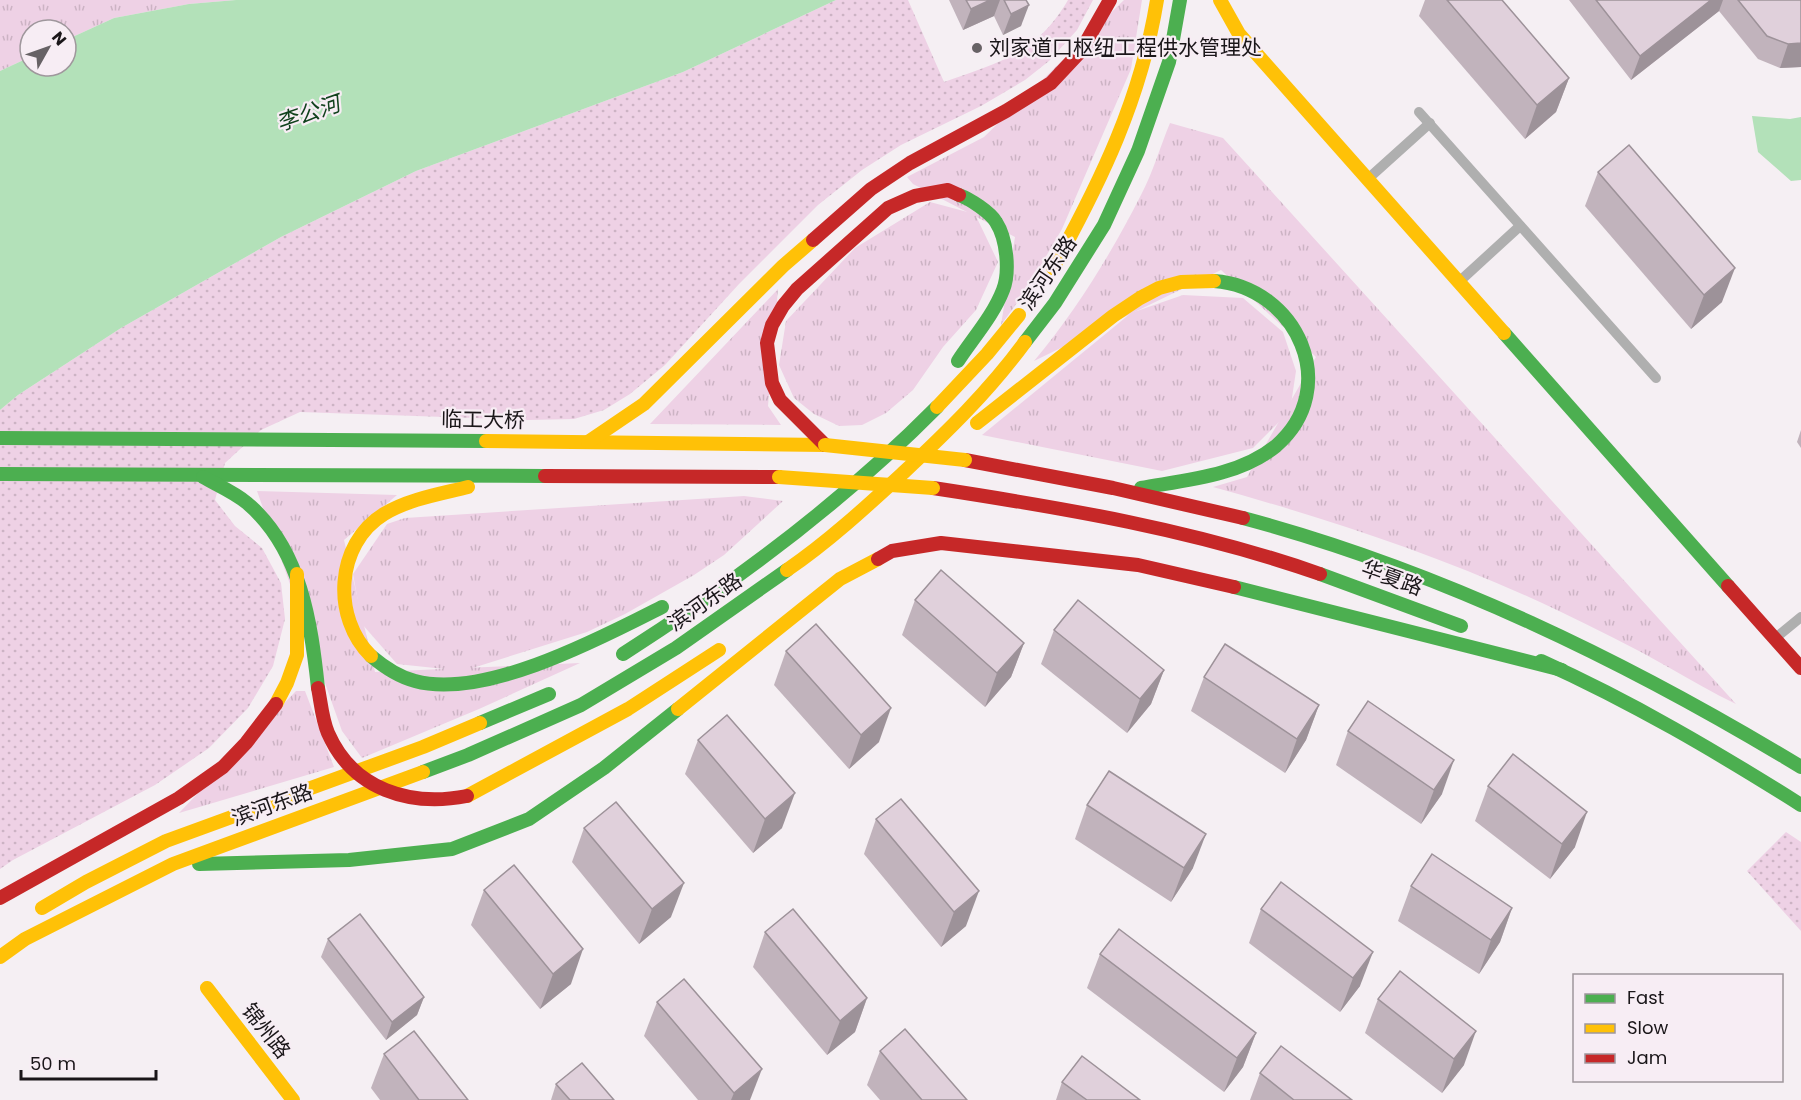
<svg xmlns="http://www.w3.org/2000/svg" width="1801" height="1100" font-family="Poppins,'Noto Sans SC',sans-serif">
<defs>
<pattern id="grass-tufts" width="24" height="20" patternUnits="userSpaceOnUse" patternTransform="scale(1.5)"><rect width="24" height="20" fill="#eed1e5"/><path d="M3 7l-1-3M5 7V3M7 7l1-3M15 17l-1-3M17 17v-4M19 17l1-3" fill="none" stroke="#ccb3c4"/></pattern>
<pattern id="park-dots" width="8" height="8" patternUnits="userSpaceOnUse" patternTransform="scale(1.5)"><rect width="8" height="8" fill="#eed1e5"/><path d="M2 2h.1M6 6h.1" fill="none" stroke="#ccb3c4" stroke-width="1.8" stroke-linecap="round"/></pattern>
</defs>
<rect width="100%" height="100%" fill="#f5eff3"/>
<g fill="url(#grass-tufts)">
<path d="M0 0H236L189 4 114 18 66 40V30H30V57L0 71Z"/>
<path d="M1124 0H1142L1131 69 1062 229 1027 289 1001 325 1015 237 913 184 907 177 984 137Z"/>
<path d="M1170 123 1223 138 1736 704C1713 693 1691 680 1668 667 1633 647 1596 629 1559 611 1448 558 1332 520 1213 487L1247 477 1316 357 1221 270 1034 361C1076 311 1111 254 1141 195 1153 172 1160 147 1170 123Z"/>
<path d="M930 202 975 214 998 262 976 310 943 347 913 390 886 413 862 425 839 426 814 414 794 398 779 365 786 321 855 248Z"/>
<path d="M778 289 768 406 781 425 650 424Z"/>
<path d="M1183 295 1243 298 1283 332 1296 371 1290 411 1253 448 1162 471 982 435 1131 313Z"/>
<path d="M257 491 397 495 344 540 375 672 580 663 479 709 362 758 342 731Z"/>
<path d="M744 496 783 501 724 555 694 575 625 614 587 632 463 671 397 664 362 624 353 574 387 524 405 518Z"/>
<path d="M296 691H305L334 767 179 813Z"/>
</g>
<g fill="url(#park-dots)">
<path d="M836 0H908L944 82C999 62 1036 55 1068 0H1093L1077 30 1049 61 1025 80 981 106 901 145 862 170 818 205 739 284 665 365 630 394 604 410 574 419 528 420 300 412 261 430 225 463 215 500 235 526 262 548 281 583 285 619 273 666 248 708 209 748 155 785 13 860 0 869V410L18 395 121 328 281 237 416 171 683 72Z"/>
<path d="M1786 832 1801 842V931L1747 871Z"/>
</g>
<g fill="#b3e1b9">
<path d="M236 0H836L683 72 416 171 281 237 121 328 18 395 0 410V71L30 57V66H66V40L114 18 189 4Z"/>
<path d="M1752 116 1790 119 1801 117V180L1791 181 1758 152Z"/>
</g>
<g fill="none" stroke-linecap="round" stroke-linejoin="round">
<g stroke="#afafaf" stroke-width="10">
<path d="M1419 112 1656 378"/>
<path d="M1370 177 1430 123"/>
<path d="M1461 280 1520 226"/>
<path d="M1778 636 1801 617"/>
</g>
<g stroke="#4caf50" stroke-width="14">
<path d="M1504 333 1728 586"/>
<path d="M1025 342 1055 303 1104 225 1138 151 1169 62 1180 0"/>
<path d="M958 361C973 338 993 316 1003 290 1010 272 1007 239 996 222 990 212 970 199 959 195"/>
<path d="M0 438 486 441"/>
<path d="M0 474 545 476"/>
<path d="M203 477C217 485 234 492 247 503 301 549 311 622 318 688"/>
<path d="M1141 488C1186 480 1239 476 1276 446 1343 388 1297 287 1214 281"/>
<path d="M1243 518C1441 571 1626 661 1801 767"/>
<path d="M1320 574 1461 626"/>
<path d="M1234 587 1562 670"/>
<path d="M623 654C736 582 843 502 937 407"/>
<path d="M371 656C384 667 399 677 415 681 484 700 601 638 662 607"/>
<path d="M1541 661C1632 702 1717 752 1801 805"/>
<path d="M480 723 549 694"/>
<path d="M423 772 468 755 581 705 676 648 787 570"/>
<path d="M199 864 349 860 452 849 529 819 604 768 678 709"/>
</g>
<g stroke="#ffc107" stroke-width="14">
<path d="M1220 0 1239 34 1504 333"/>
<path d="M1053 268C1101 181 1141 99 1157 0"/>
<path d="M937 407 987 354 1019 315"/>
<path d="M977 423 1113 316 1140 298 1159 288 1181 282 1214 281"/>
<path d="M486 441 825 445"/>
<path d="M588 442 644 404 783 266 813 240"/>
<path d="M787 570C828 542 866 507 903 473 947 432 989 391 1025 342"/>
<path d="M371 656C332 618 335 544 384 514 409 499 440 494 468 487"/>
<path d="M276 704 287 683 297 655V574"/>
<path d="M678 709 840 579 878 559"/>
<path d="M467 796 628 709 719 650"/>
<path d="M42 908 86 882 166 841 423 747 480 723"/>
<path d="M0 957 25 939 173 864 423 772"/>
<path d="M207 988 293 1100"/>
</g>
<g stroke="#c62828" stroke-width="14">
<path d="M813 240 871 189 910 163 1006 111 1051 83 1081 51 1110 0"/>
<path d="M825 445 780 400 772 383 767 343 772 325 783 306 797 289 888 208 915 196 948 190 959 195"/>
<path d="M965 460 1113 488 1243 518"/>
<path d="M545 476 779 477"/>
<path d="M933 488C1064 508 1195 530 1320 574"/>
<path d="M878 559 892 551 941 543 1138 565 1234 587"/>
<path d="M1728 586 1801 668"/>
<path d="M0 898 179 798 223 767 246 743 276 704"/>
</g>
<g stroke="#ffc107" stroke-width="14">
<path d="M825 445 965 460"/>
<path d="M779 477 933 488"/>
</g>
<path stroke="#c62828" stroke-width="14" d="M318 688C321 703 322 719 328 733 353 790 410 807 467 796"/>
</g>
<g fill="#c1b3bc">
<path d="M949 0H1026L1021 26 1003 35 994 16 963 30Z"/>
<path d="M1425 0H1502L1569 78 1556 112 1525 139 1419 16Z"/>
<path d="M1569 0H1801V67L1780 68 1758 59 1719 11 1631 80Z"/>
<path d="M1598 172 1722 302 1691 329 1585 206Z"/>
<path d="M1801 430V448L1797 442Z"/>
<path d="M915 600 1024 643 1011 677 985 707 902 635Z"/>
<path d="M1054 630 1164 670 1151 704 1127 733 1041 664Z"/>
<path d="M786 651 879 742 849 769 774 685Z"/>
<path d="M1204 677 1319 705 1306 740 1285 773 1191 711Z"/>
<path d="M1348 731 1442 794 1421 824 1336 765Z"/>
<path d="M698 740 782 828 753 853 685 774Z"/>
<path d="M1488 786 1575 847 1550 879 1475 821Z"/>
<path d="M1087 805 1193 868 1171 902 1075 839Z"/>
<path d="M876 819 966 926 941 947 864 854Z"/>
<path d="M584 828 671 917 639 944 572 862Z"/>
<path d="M1281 882 1360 986 1340 1012 1249 943 1261 909Z"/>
<path d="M1411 886 1512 908 1500 942 1479 974 1398 921Z"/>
<path d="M484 890 571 984 540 1009 471 925Z"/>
<path d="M765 932 867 998 855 1032 827 1055 753 967Z"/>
<path d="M328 939 424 997 417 1015 386 1040 321 957Z"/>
<path d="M1100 954 1256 1033 1243 1067 1224 1092 1087 988Z"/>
<path d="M1378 999 1464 1065 1442 1093 1365 1033Z"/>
<path d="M657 1002 750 1100H698L644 1036Z"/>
<path d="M880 1051 967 1100H880L867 1085Z"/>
<path d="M384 1054 468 1100H380L371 1088Z"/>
<path d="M1260 1073 1352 1100H1250Z"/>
<path d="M1062 1082 1140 1100H1056Z"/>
<path d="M556 1084 614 1100H551Z"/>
</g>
<g fill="#9d9299">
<path d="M990 0H1000L994 16 963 30 971 9Z"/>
<path d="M1711 0H1723L1719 11 1631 80 1640 56Z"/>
<path d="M1029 5 1021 26 1003 35 1011 14Z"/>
<path d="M1801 43V67L1780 68 1788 44Z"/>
<path d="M1569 78 1556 112 1525 139 1537 105Z"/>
<path d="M1735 268 1722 302 1691 329 1704 295Z"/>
<path d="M1024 643 1011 677 985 707 997 673Z"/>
<path d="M1164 670 1151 704 1127 733 1140 699Z"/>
<path d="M1319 705 1306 740 1285 773 1297 739Z"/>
<path d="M891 708 879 742 849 769 861 735Z"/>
<path d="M1454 760 1442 794 1421 824 1434 790Z"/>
<path d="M795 793 782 828 753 853 765 819Z"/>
<path d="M1587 812 1575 847 1550 879 1562 844Z"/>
<path d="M1206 834 1193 868 1171 902 1184 868Z"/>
<path d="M684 883 671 917 639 944 652 909Z"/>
<path d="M979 891 966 926 941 947 954 912Z"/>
<path d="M1512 908 1500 942 1479 974 1491 940Z"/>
<path d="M583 949 571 984 540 1009 553 974Z"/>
<path d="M1373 952 1360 986 1340 1012 1353 978Z"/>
<path d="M424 997 417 1015 386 1040 392 1022Z"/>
<path d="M867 998 855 1032 827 1055 840 1021Z"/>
<path d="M1476 1031 1464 1065 1442 1093 1454 1059Z"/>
<path d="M1256 1033 1243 1067 1224 1092 1237 1058Z"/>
<path d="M762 1069 750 1100H731L734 1093Z"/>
</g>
<g fill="#e0d0db" stroke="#9d9299" stroke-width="1.5">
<path d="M966 0H990L971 9Z"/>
<path d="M1004 0H1026L1029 5 1011 14Z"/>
<path d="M1447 0H1502L1569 78 1537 105Z"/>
<path d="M1596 0H1711L1640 56Z"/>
<path d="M1738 0H1801V43L1788 44 1767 36Z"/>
<path d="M1629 145 1735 268 1704 295 1598 172Z"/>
<path d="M941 570 1024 643 997 673 915 600Z"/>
<path d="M1078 600 1164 670 1140 699 1054 630Z"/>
<path d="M816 624 891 708 861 735 786 651Z"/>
<path d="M1225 644 1319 705 1297 739 1204 677Z"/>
<path d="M1368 701 1454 760 1434 790 1348 731Z"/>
<path d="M727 715 795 793 765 819 698 740Z"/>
<path d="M1513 754 1587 812 1562 844 1488 786Z"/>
<path d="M1109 771 1206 834 1184 868 1087 805Z"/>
<path d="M901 799 979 891 954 912 876 819Z"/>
<path d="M616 802 684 883 652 909 584 828Z"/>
<path d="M1432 854 1512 908 1491 940 1411 886Z"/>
<path d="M514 865 583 949 553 974 484 890Z"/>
<path d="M1281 882 1373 952 1353 978 1261 909Z"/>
<path d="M793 909 867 998 840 1021 765 932Z"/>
<path d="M360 914 424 997 392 1022 328 939Z"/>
<path d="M1119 929 1256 1033 1237 1058 1100 954Z"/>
<path d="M1400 971 1476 1031 1454 1059 1378 999Z"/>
<path d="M684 979 762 1069 734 1093 657 1002Z"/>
<path d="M905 1029 967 1100H922L880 1051Z"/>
<path d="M414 1031 468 1100H419L384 1054Z"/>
<path d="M1281 1046 1352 1100H1294L1260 1073Z"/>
<path d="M1082 1056 1140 1100H1087L1062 1082Z"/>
<path d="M582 1063 614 1100H570L556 1084Z"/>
</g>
<circle fill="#676265" stroke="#f7edf4" stroke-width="2" cx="977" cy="48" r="6"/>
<g text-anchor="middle" stroke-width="4.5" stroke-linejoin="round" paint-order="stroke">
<g font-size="21" fill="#1a1619" stroke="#f7edf4" text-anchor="start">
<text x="989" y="55">刘家道口枢纽工程供水管理处</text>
</g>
<g font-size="21" fill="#1a1619" stroke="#f7edf4">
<text transform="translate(1048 273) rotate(-56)" y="7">滨河东路</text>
<text transform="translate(483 420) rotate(1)" y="7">临工大桥</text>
<text transform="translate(1392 578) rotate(20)" y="7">华夏路</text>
<text transform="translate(705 602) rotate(-35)" y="7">滨河东路</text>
<text transform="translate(272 805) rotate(-20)" y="7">滨河东路</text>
<text transform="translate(266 1031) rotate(52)" y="7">锦州路</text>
</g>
<g font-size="22" font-style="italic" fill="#11421d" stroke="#f7edf4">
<text transform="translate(308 113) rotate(-19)" y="8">李公河</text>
</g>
</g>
<rect x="1573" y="974" width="210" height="108" fill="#f7edf4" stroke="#9f979c" stroke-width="1.5"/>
<rect x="1585" y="994" width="30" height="9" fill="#4caf50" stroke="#9f979c" stroke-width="1.5"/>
<text x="1627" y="1004" font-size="18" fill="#1a1619">Fast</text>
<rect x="1585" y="1024" width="30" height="9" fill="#ffc107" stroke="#9f979c" stroke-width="1.5"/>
<text x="1627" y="1034" font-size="18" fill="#1a1619">Slow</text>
<rect x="1585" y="1054" width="30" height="9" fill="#c62828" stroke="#9f979c" stroke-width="1.5"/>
<text x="1627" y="1064" font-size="18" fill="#1a1619">Jam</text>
<g transform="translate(48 48) rotate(50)"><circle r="28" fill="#f7edf4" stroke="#9f979c" stroke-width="1.5"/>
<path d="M0-4.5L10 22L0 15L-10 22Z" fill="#676265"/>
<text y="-9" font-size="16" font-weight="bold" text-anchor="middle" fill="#1a1619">N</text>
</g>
<path d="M21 1070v9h135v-9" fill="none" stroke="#1a1619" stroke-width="3"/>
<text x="30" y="1070" font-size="18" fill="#1a1619" stroke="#f7edf4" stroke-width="4.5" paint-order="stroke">50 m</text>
</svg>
